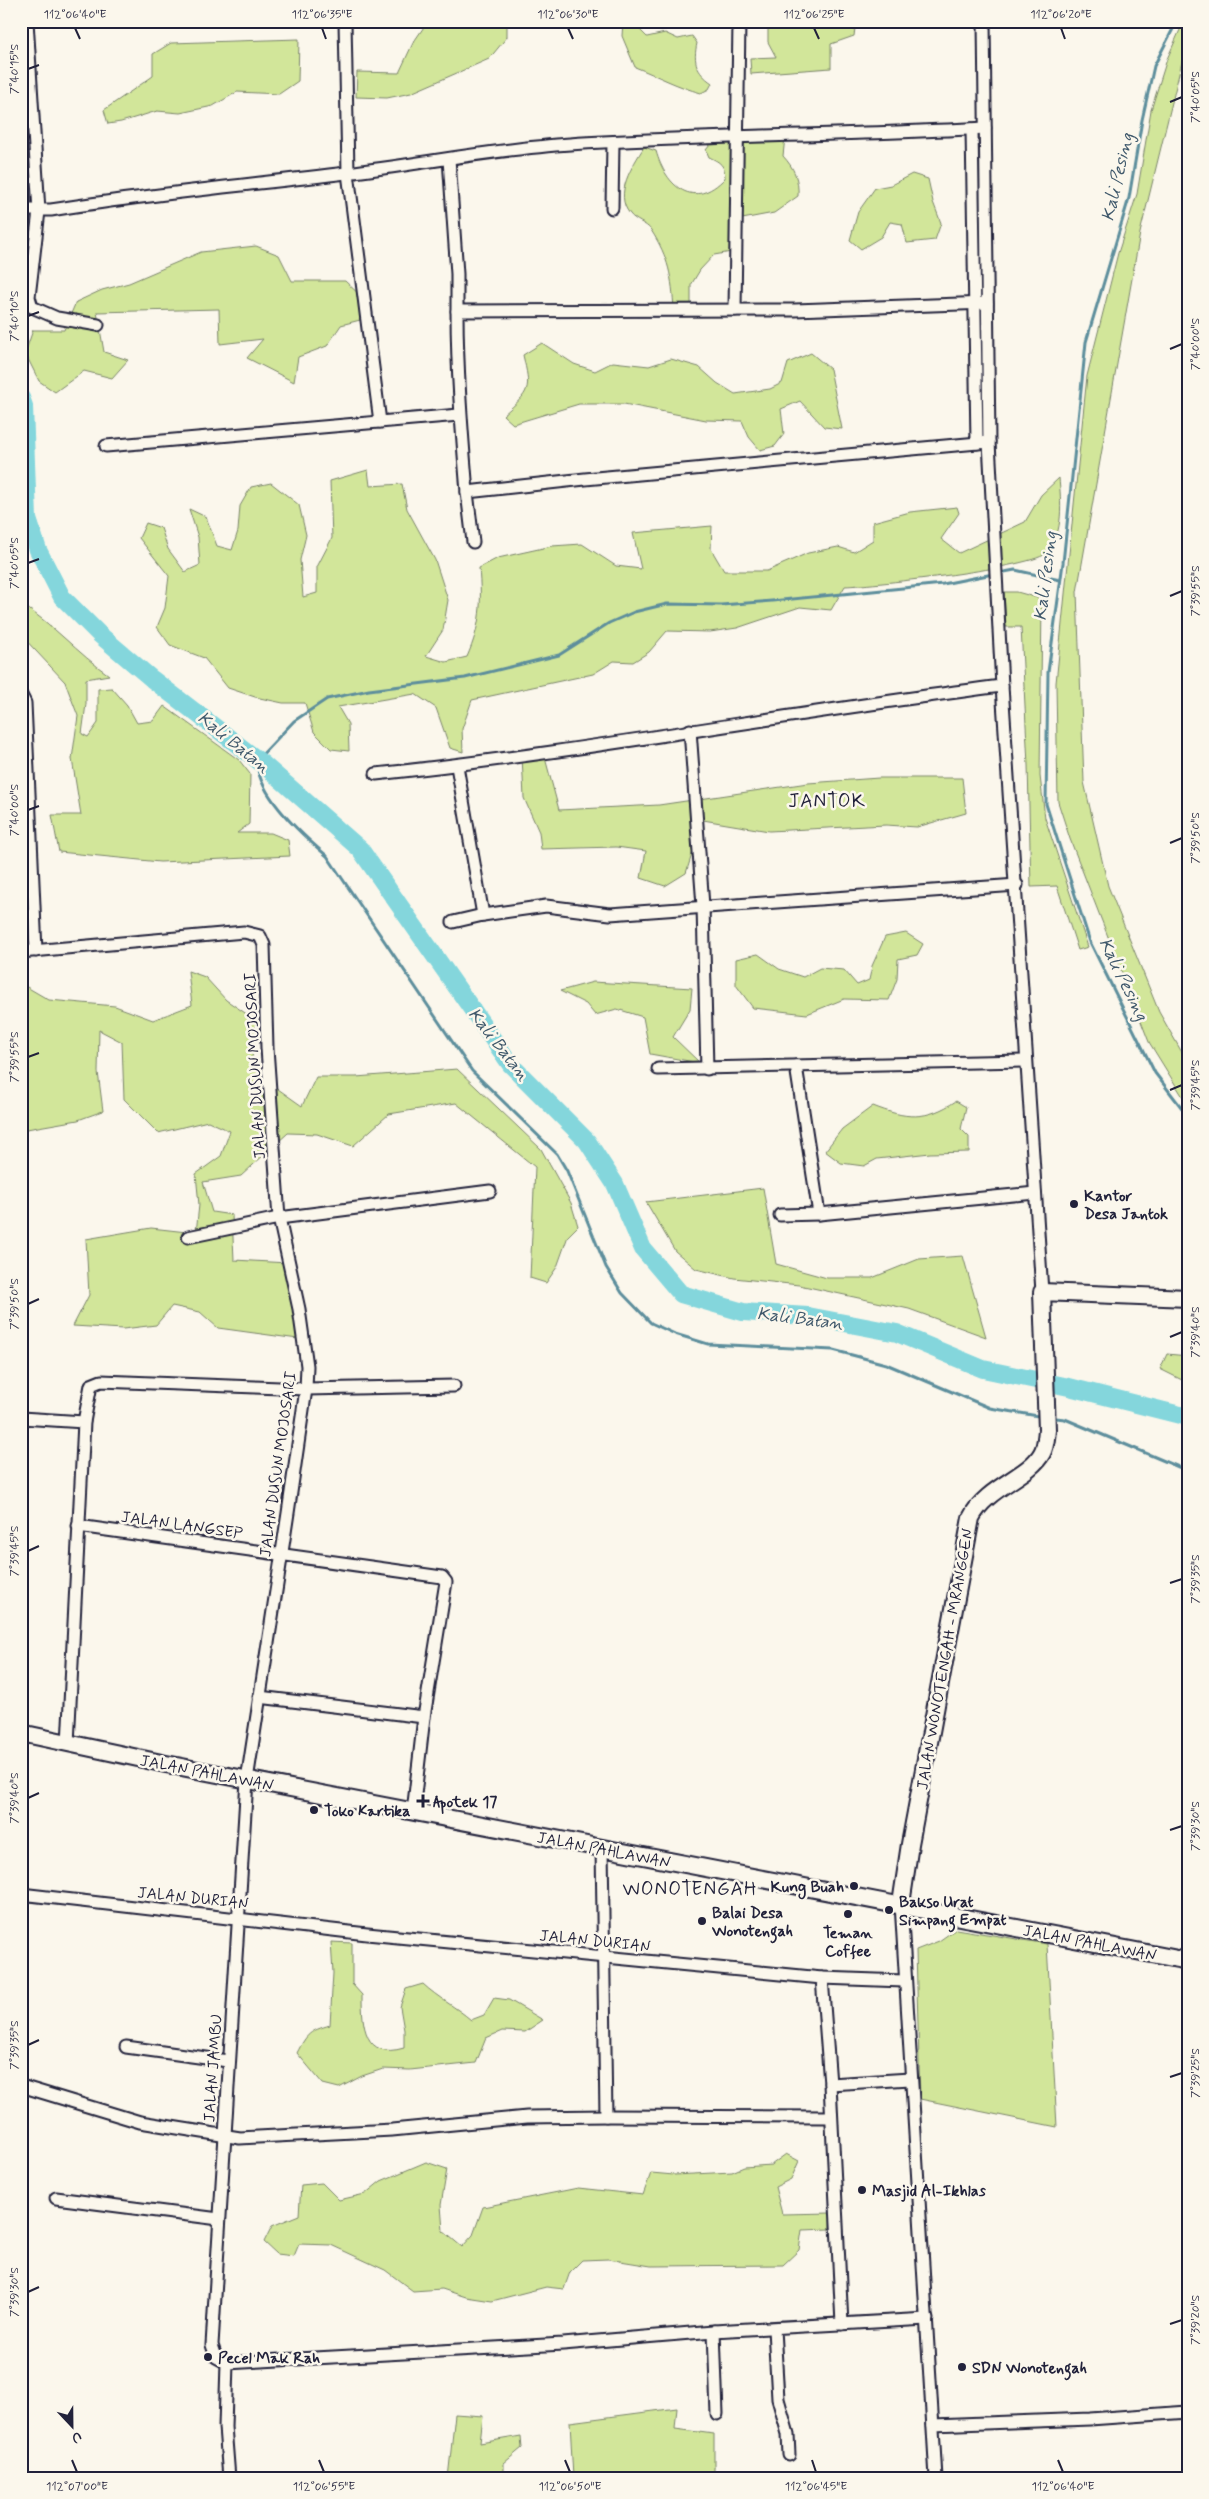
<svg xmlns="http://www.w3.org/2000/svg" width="1209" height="2499" font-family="Mynerve,sans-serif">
<rect width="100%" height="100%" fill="#fbf7ec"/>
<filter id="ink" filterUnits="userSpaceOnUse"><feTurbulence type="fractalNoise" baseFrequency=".02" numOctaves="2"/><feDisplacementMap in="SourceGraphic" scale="10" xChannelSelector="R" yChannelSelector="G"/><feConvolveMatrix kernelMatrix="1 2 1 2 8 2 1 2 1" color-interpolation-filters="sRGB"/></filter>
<g filter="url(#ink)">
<g fill="#d2e69a" stroke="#7a846a">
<path d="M428 21H507V37L489 59 411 93 387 98 356 97 357 72 399 73 413 43Z"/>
<path d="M623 21H641L640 30 647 37 665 33 678 39 692 36 697 43C693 62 696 72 712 83L709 89 701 93C678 87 658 76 635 67L622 36Z"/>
<path d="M768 21H856L854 36 831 44V68L751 74 750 58 776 57 768 42Z"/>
<path d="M1184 21H1188V37L1140 233 1077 592 1084 782 1108 886 1159 1012 1188 1063V1105L1149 1042 1070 839 1058 802 1056 683 1087 376 1118 253 1137 194 1151 110 1167 59Z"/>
<path d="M299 39 298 81 279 94 237 92 213 106 180 113 157 111 121 122 108 124 104 110 153 76V54L171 43Z"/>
<path d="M785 137 783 156C794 168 799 179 798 196L774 213 737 220V251L714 255 700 270 691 285V310H674C672 277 669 258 651 230 646 223 635 221 630 214 613 194 633 165 644 147L656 151C666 187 694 211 725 178 725 165 720 162 709 157L706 150 710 145 726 144 749 138Z"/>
<path d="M912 174 928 179 933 202 941 223 935 240 907 243 902 224 890 222 881 237 861 249 850 240 858 212 875 188 891 185Z"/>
<path d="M256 246 279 255 292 281H345L363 298 360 320 341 325 327 346 298 357 294 382 247 358 263 339 220 344 219 309 97 312 104 352 128 360 112 378 84 371 55 392 39 381 25 353 33 330H64L76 302 102 290 129 283 201 252Z"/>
<path d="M542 343 574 364 595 371 613 362 649 366 671 359 699 367 717 383 735 394 770 389 782 383 788 363 811 353 830 369 842 429 824 427 800 401 781 409 784 434 775 446 760 450 749 437 742 421 706 420 624 404H579L513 424 503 415C531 391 531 390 523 355Z"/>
<path d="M368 470 370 486 402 484 407 509 435 560 448 600 443 630 426 656 446 662 467 657C481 625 482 603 479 568L498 558 552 546 582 544 616 566 641 569 633 533 712 526 711 549 724 571H767L808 553 838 547 854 552 873 540V522L910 512 957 507 959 513 941 539 959 553 1025 522 1041 495 1059 478C1061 502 1064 531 1048 552 1035 568 874 585 845 586L831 610 800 607 737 628 710 632 667 631 649 652 633 662 614 661 593 674 472 700 462 729 463 752 450 748 436 708 415 694 338 707 348 724 349 751 331 749 314 732 305 703H283L255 697 228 688 204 658 170 645 157 627 165 608 169 576 139 538 146 523 161 528 168 549 185 572 200 565 198 537 189 509 206 517 217 546 232 550 238 531 240 506 251 487 271 483 299 505 306 535 300 560 303 597 317 593V567L332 538 330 481Z"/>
<path d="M1004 592H1017L1042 599 1040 776 1045 818 1088 947 1078 950 1057 886 1031 887 1028 765 1021 627H1006Z"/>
<path d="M21 604C53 624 77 653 109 675L86 679V704L82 734 88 737 98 723V689L112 688 127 705 137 723 153 721 164 706 239 760 250 774 249 824 237 833H271L288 840 290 856 160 862 59 852 52 815H81L72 759 78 716 65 682 21 635Z"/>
<path d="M544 754 559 810 659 805 808 783 879 778H962L966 813 917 827 886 825 769 831 703 820 686 873 665 886 641 878 646 851 616 847 541 849 539 832 524 798 522 756Z"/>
<path d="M906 933 923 944 917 955 898 959 897 979 889 1000 844 999 807 1014 753 1008 736 985V959L758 954 779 969 803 977 820 968 844 970 857 985 869 980 872 966 885 937Z"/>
<path d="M188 971 205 977 226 1000 257 1021 251 1065 278 1089 302 1106 316 1077H356L457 1069 541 1149 571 1203 578 1226 568 1236 557 1267 546 1283 530 1278 535 1167 456 1103 389 1114 353 1146 317 1134 288 1133 241 1176 203 1182 212 1212 232 1215 234 1260 288 1263 298 1339 218 1328 200 1312 172 1306 156 1325 123 1329 73 1326 89 1295 86 1239 151 1228 196 1233 199 1205 196 1174 221 1156 230 1131 208 1121 158 1133 124 1099 122 1042 99 1030 98 1072 103 1111 78 1120 21 1130V988L25 986 49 1000 115 1006 153 1020 192 1005Z"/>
<path d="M593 982 692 988 690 1009 673 1037 700 1063 650 1054 643 1017 617 1009 595 1015 586 1004 560 991Z"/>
<path d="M956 1101 966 1107 961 1129 969 1137V1152L930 1153 877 1159 864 1166 841 1163 825 1151 842 1129 873 1106C906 1119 926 1121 956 1101Z"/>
<path d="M763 1188 776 1264 827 1278H872L919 1259 963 1256 986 1337 909 1309 799 1285 734 1278 696 1269 675 1251 646 1202Z"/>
<path d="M1167 1354 1188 1356V1383L1160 1369Z"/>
<path d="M956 1929 1047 1944 1057 2127 920 2099 916 1950 939 1941Z"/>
<path d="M331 1942 352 1943V1984L362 1995C362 2025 364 2060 404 2048V2030L400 2007 406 1989 423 1984C438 1998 456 2007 471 2020L484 2015 494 1998 509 2000 543 2020 525 2032 502 2031 486 2038 476 2063 410 2070 383 2069 362 2076 339 2088 323 2084 297 2053C307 2033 310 2031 330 2025L333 1973Z"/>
<path d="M786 2154 799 2161 791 2179 775 2187 782 2214 831 2213 830 2229 802 2230 799 2250 783 2265 651 2266 608 2259 582 2260 570 2272 564 2289 546 2287 492 2301 466 2297 442 2289 413 2291 385 2270 331 2245 299 2244 294 2256 277 2254 264 2242 272 2226 299 2215 301 2185 322 2183 339 2200 365 2194 381 2181 426 2162 447 2169 441 2205 443 2231 462 2247 473 2235 483 2207 578 2188 643 2195 651 2173 674 2175 732 2172 744 2167 771 2165Z"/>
<path d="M677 2408 675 2429 714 2434V2478H573L570 2422Z"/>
<path d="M455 2414 483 2416 480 2443 521 2436 522 2448 504 2463V2478H448Z"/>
</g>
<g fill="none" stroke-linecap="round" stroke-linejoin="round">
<g stroke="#5d8e9c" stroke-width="3">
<path d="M1177 21 1154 66 1142 120 1129 198 1086 342 1063 563 1048 672 1046 804 1090 942 1155 1073 1188 1116"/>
<path d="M999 573 1015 570 1060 580"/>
<path d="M993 574 943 584 772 601 721 605 667 604 634 612 609 623 559 655 465 678 369 690 327 699 294 721 257 760C256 794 302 835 327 856L472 1071 557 1154 567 1171 606 1267 622 1293 651 1323 675 1334 708 1344 833 1350 886 1364 990 1408 1038 1416"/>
<path d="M1056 1418 1065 1419 1188 1471"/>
</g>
<path stroke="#84d6dc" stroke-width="18" d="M21 398 24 406 28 519 38 550 62 597 100 635 152 679 264 765 360 849 511 1065 587 1141 615 1184 643 1249 681 1294 743 1312 808 1316 897 1333 983 1369 1069 1387 1188 1417"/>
<g stroke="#22223b" stroke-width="15">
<g id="street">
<path d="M27 21 39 211 29 297 32 307 57 318 98 325"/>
<path d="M345 21 348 173 380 422"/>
<path d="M984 21 989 442 1002 686 1042 1292"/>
<path d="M972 129 977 443"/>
<path d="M449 159 457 274V311"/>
<path d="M612 208 613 142"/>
<path d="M21 210H51C149 194 248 185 346 173 421 164 495 149 570 144 709 135 847 136 985 128"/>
<path d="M987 303 795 310 457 311C457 372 462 432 467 492L585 479 989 442"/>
<path d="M735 310 739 21"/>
<path d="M106 446 459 415"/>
<path d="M467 492 473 542"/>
<path d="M21 695 25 703 36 951"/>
<path d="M690 730 703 906 707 1069"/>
<path d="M457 766 483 915"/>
<path d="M376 774C585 752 793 712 1002 686"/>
<path d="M453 922 483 915 546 906 610 914 1017 885"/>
<path d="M21 952 244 932 260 936 264 945 267 1048 279 1218 299 1309 307 1366 306 1389 288 1513 247 1780 212 2345 216 2357 227 2363 563 2344 714 2331 927 2319"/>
<path d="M796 1066 819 1214 1035 1193"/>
<path d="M658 1069 1026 1061"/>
<path d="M780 1215 819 1214"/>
<path d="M188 1237 279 1218 490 1191"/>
<path d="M21 1418 84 1422"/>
<path d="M78 1526 442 1577 446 1582 424 1717 413 1812"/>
<path d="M259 1697 424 1717"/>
<path d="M68 1744 84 1422 91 1385 101 1381 306 1389 454 1386"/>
<path d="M602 1848 606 2116"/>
<path d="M21 1894 367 1934 822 1978 830 2084 842 2324"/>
<path d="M901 1904 936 2478"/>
<path d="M822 1978 904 1981"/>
<path d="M126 2047 228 2061"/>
<path d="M830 2084 910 2079"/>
<path d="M21 2086 140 2122 240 2138 392 2130 527 2117 606 2116 831 2117"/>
<path d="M56 2198 219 2219"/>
<path d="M774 2329 778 2399 788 2434 789 2455"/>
<path d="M714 2331 717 2414"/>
<path d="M227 2363 225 2427 229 2478"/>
<path d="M933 2425 1090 2419 1188 2412"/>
</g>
</g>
<g stroke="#22223b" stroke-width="20">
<g id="secondary">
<path d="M21 1733 166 1764 1188 1961"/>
<path d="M901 1904 910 1844 971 1518C986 1487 1029 1477 1042 1453 1046 1446 1046 1438 1047 1430L1042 1292 1188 1298"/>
</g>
</g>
<use href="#street" stroke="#fbf7ec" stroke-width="11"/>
<use href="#secondary" stroke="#fbf7ec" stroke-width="16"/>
</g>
</g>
<path fill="none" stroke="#22223b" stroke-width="2" d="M75 28 80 39M322 28 326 39M568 28 573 39M814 28 819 39M1061 28 1065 39M28 69 39 65M1170 102 1182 97M28 316 39 312M1170 349 1182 344M28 563 39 559M1170 596 1182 591M28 810 39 806M1170 843 1182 838M28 1057 39 1053M1170 1090 1182 1085M28 1304 39 1299M1170 1337 1182 1332M28 1551 39 1546M1170 1583 1182 1579M28 1798 39 1793M1170 1830 1182 1826M28 2045 39 2040M1170 2077 1182 2073M28 2292 39 2287M1170 2324 1182 2320M72 2460 77 2472M319 2460 324 2472M565 2460 570 2472M812 2460 816 2472M1058 2460 1063 2472"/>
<g fill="#22223b" stroke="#fbf7ec" stroke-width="2">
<circle cx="1074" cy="1204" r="5"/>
<path d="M420.5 1793.5h5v5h5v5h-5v5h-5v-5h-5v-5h5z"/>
<circle cx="314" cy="1810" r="5"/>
<circle cx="854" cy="1886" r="5"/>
<circle cx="889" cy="1910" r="5"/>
<circle cx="848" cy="1914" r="5"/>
<circle cx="702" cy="1921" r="5"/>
<circle cx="862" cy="2190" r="5"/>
<circle cx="208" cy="2357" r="5"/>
<circle cx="962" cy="2367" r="5"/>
</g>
<g text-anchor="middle" stroke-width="5" stroke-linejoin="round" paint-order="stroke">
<g font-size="16" fill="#22223b" stroke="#fbf7ec">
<text transform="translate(254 1066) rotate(-93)" y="6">JALAN DUSUN MOJOSARI</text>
<text transform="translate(277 1464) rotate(-82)" y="6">JALAN DUSUN MOJOSARI</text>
<text transform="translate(182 1524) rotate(8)" y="6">JALAN LANGSEP</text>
<text transform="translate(944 1659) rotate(-80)" y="6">JALAN WONOTENGAH - MRANGGEN</text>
<text transform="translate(207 1772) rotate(11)" y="6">JALAN PAHLAWAN</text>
<text transform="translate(604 1849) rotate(11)" y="6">JALAN PAHLAWAN</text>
<text transform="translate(193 1897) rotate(6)" y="6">JALAN DURIAN</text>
<text transform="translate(595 1940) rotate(6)" y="6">JALAN DURIAN</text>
<text transform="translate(1090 1942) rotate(11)" y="6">JALAN PAHLAWAN</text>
<text transform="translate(212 2068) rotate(-86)" y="6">JALAN JAMBU</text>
</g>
<g font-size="16" font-weight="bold" fill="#22223b" stroke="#fbf7ec" text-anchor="start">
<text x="1084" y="1201">Kantor<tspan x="1084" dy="18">Desa Jantok</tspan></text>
<text x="433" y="1807">Apotek 17</text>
<text x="324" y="1816">Toko Kartika</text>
<text x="844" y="1892" text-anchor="end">Kung Buah</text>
<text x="899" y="1907">Bakso Urat<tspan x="899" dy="18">Simpang Empat</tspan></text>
<text x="712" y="1918">Balai Desa<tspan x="712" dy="18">Wonotengah</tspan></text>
<text x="848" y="1938" text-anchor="middle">Teman<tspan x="848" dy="18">Coffee</tspan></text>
<text x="872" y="2196">Masjid Al-Ikhlas</text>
<text x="218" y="2363">Pecel Mak Rah</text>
<text x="972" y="2373">SDN Wonotengah</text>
</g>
<g font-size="18" font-style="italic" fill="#3f586b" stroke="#fbf7ec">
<text transform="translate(1117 177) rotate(-77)" y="6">Kali Pesing</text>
<text transform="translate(1045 576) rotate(-83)" y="6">Kali Pesing</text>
<text transform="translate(234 742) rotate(39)" y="6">Kali Batan</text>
<text transform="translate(1124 979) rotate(64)" y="6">Kali Pesing</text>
<text transform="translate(499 1044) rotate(52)" y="6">Kali Batan</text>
<text transform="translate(800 1318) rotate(7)" y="6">Kali Batan</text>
</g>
<g font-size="19" letter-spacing="1" fill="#22223b" stroke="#fbf7ec">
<text x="827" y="807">JANTOK</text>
<text x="690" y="1895">WONOTENGAH</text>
</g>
</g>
<rect width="1209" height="2499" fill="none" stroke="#fbf7ec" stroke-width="55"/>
<g transform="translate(72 2426) rotate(158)" stroke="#fbf7ec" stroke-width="4" paint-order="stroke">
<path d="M0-4L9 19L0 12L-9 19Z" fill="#22223b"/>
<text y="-8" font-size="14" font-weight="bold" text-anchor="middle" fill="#22223b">U</text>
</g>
<rect x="28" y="28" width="1154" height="2444" fill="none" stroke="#22223b" stroke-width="2"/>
<g font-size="12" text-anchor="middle" fill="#22223b">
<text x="75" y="18">112°06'40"E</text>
<text x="322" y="18">112°06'35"E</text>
<text x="568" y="18">112°06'30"E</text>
<text x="814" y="18">112°06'25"E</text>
<text x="1061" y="18">112°06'20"E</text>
<text transform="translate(14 69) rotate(-90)" y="4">7°40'15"S</text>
<text transform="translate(1195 97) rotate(-90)" y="4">7°40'05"S</text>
<text transform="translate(14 316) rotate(-90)" y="4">7°40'10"S</text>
<text transform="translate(1195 344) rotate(-90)" y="4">7°40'00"S</text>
<text transform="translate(14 563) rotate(-90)" y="4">7°40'05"S</text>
<text transform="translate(1195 591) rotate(-90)" y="4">7°39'55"S</text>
<text transform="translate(14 810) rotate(-90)" y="4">7°40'00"S</text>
<text transform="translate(1195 838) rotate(-90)" y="4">7°39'50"S</text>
<text transform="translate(14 1057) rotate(-90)" y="4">7°39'55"S</text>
<text transform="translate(1195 1085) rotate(-90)" y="4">7°39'45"S</text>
<text transform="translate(14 1304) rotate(-90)" y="4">7°39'50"S</text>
<text transform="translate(1195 1332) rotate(-90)" y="4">7°39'40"S</text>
<text transform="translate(14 1551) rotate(-90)" y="4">7°39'45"S</text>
<text transform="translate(1195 1579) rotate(-90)" y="4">7°39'35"S</text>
<text transform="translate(14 1798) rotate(-90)" y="4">7°39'40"S</text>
<text transform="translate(1195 1826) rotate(-90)" y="4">7°39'30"S</text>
<text transform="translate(14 2045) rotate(-90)" y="4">7°39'35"S</text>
<text transform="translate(1195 2073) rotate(-90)" y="4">7°39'25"S</text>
<text transform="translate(14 2292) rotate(-90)" y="4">7°39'30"S</text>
<text transform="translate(1195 2320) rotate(-90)" y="4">7°39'20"S</text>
<text x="77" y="2490">112°07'00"E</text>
<text x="324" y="2490">112°06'55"E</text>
<text x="570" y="2490">112°06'50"E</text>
<text x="816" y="2490">112°06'45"E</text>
<text x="1063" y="2490">112°06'40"E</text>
</g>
</svg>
